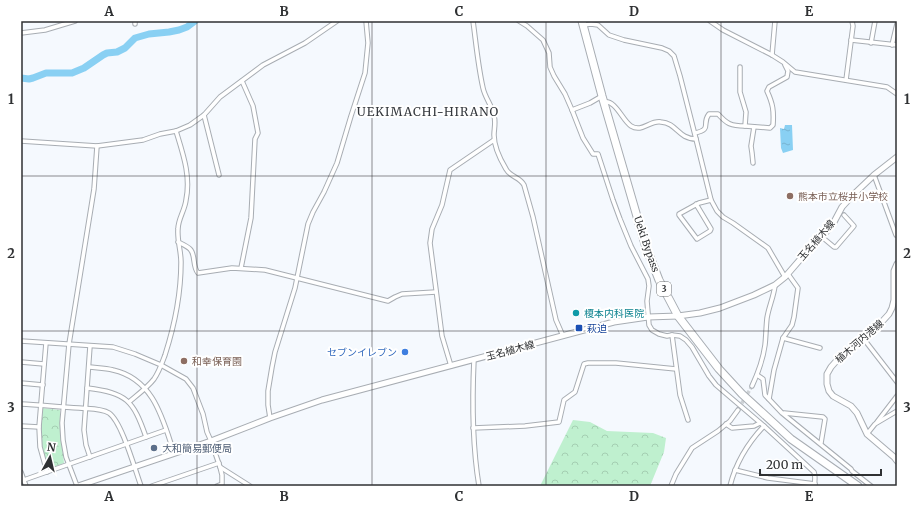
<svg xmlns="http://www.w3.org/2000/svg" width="918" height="507" font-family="Merriweather,'Noto Sans JP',serif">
<defs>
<pattern id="forest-crowns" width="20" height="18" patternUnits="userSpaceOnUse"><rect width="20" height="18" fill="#bff0cf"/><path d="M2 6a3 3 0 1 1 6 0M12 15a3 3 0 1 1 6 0" fill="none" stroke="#a4ceb2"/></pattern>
<pattern id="water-ripples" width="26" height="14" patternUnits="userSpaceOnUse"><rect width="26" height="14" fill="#89d0f3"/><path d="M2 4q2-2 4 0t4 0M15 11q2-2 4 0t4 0" fill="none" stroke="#77b3d1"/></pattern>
</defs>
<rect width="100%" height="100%" fill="#f5f9fe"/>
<g fill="url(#forest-crowns)">
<path d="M42 408 60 410V428L64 463 49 469 41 446 40 431Z"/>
<path d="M573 420 590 422 607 431 653 433 666 438 664 452 650 486H540Z"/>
</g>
<path fill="url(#water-ripples)" d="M785 125H792L793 150 783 153 781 148 780 128 784 129Z"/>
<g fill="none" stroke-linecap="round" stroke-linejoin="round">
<path stroke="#89d0f3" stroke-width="7" d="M21 78 29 79 33 78 46 73H72L84 68 103 55 107 53 117 52 125 48 135 38 149 34 169 32 179 30 187 27 195 21"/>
<path stroke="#cdd1d5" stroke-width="3.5" stroke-dasharray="3.5 2" stroke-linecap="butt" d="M739 408 752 386"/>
<g stroke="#a8adb3" stroke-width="5.5">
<g id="street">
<path d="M135 21V24"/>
<path d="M473 21C476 43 478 66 483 88 485 98 493 107 494 116 496 122 494 129 494 135 494 147 500 159 506 169 510 177 520 177 524 185L533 217 556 320 563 336"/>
<path d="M519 21 527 26 543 40 549 53 550 67 554 76 565 94 572 110 583 138 593 154H598L613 200 620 219 631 246 648 279 649 286 647 301 649 325 652 330 659 334 667 336 672 335 680 336 686 340 692 347 709 376 716 385 764 426C747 444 736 462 730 486"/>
<path d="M710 21 723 30 772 55 783 62 795 72 887 87 897 94"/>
<path d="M583 25 591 24 598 25 609 35 624 40 662 48 669 51 674 56 680 76 696 139 711 200 717 211 723 217 733 223 768 248 785 277"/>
<path d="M21 33 45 30 75 21"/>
<path d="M851 40 897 45"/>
<path d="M871 43 875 21"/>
<path d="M892 45 897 24"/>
<path d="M772 55 775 21"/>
<path d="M846 80 853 26 852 21"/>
<path d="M604 102C616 100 622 120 631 126 642 133 650 120 661 122 677 123 678 139 696 139"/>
<path d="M572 110 590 103 602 96"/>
<path d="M204 115 219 175"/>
<path d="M745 126 770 128 773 125C774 111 773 104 767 91L769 87 787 77 788 71 785 65"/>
<path d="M695 133C713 129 701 124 709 114H718C727 124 731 126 745 126L746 112 740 92V67"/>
<path d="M21 141 97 146 143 140 160 134 176 131 190 125 204 115 220 97 263 65 305 43 337 21"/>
<path d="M753 163 752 153 751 146 754 127"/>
<path d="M874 175 896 235"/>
<path d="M696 204 711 229 710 231 697 239 679 215V214L699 203 711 200"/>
<path d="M822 237 834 247H836L854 226 844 215"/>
<path d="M178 242C182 244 187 246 190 249 196 255 192 266 198 273L232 268 265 270 388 301 395 297 402 294 436 292"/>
<path d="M241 268 251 218 255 139 258 133 253 106 242 81"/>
<path d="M672 335 680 395 688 420"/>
<path d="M783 338 792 325 794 317 798 288 788 274"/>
<path d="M863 338 897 382"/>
<path d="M21 341 113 347 135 354 161 365 186 379 193 388 203 414 207 432 211 441 220 467 222 475V484L217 486"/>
<path d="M46 343 39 427 40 447 47 472"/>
<path d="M474 359C472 402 472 444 479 486"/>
<path d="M21 362 44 364"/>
<path d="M451 366 442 336 430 243 432 229 442 205 450 170 494 140"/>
<path d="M89 367C97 368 105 368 113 370 154 379 163 420 174 453"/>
<path d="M757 375 763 379 765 395 782 413 851 469 852 471 871 486"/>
<path d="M21 383 43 385"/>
<path d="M752 386C758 373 763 360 765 345 766 336 766 327 767 318 769 306 774 296 775 285"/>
<path d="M87 388C127 393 133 400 146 437"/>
<path d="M769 399 774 370 783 338 820 348"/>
<path d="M129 402C136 396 148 387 154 379 159 372 162 363 165 355 175 324 181 295 181 262 181 251 177 240 178 229 178 219 185 210 186 200 191 176 183 154 176 131"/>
<path d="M21 404C40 405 60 407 79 408 88 409 101 408 109 413 122 422 135 470 141 486"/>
<path d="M784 413 823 417 825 419 821 443"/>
<path d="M270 418 268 405V391L272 367 275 352 295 288 308 224 313 212 324 192 337 163 351 116 365 73 368 43 366 21"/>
<path d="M877 422 897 396"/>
<path d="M726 424 732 428 754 426 760 423"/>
<path d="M21 426 39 427"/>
<path d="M764 426 814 472C816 477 814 481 815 486"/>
<path d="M473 428 525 426 559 422 564 400 575 392 584 364 588 363H616L676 369"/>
<path d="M867 434 875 424 897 411"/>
<path d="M90 457 86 445 84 430 90 346"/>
<path d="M220 467 250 486"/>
<path d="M735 470 768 478 815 484"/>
<path d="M21 472 26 486"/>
<path d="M21 481 166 430"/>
<path d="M77 486 66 457 63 440 62 423 69 344 94 189 97 146"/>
<path d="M152 486 219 463"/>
<path d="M671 486 676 474 692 448 718 431 730 421 738 410"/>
</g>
</g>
<g stroke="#a8adb3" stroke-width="7">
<g id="secondary">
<path d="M897 264 894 271V300L892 308 889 314 878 326 839 358 831 367 827 374V384L829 391 833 396 851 406 857 413 867 434 894 457 897 461"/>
<path d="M78 486 211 441 270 418 322 400 614 322 648 317 678 316 700 313 720 308 754 295 775 285 785 277 804 255 822 237 834 222 842 207 853 195 874 175 897 157"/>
</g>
</g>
<g stroke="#a8adb3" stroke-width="9">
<path id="highway" d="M582 21 602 96 645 244 659 280 678 316 719 369 742 394 791 439 858 486"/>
</g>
<use href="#street" stroke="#fff" stroke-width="3.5"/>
<use href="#secondary" stroke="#fff" stroke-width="5"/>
<use href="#highway" stroke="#fff" stroke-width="7"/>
</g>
<path fill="none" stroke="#2f3133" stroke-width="1" stroke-opacity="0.55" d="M197 21V486M372 21V486M546 21V486M721 21V486M21 176H897M21 331H897"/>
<g fill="#8d6e63" stroke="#fff" stroke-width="1.5">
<circle cx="790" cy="196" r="4"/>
<circle cx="184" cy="361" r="4"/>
</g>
<circle fill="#0f9aa8" stroke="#fff" stroke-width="1.5" cx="576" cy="313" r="4"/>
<rect fill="#1a4fb4" stroke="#fff" stroke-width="1.5" x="575" y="324" width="8" height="8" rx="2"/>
<circle fill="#3f7fe0" stroke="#fff" stroke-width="1.5" cx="405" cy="352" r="4"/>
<circle fill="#5c6f8a" stroke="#fff" stroke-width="1.5" cx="154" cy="448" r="4"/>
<g text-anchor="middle" stroke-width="4" stroke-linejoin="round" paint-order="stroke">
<rect fill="#fff" stroke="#6d6f70" stroke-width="1" x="657" y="282" width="14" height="14" rx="3"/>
<g font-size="9" font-weight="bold" fill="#2f3133">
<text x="664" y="292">3</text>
</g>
<g font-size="10" fill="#785e54" stroke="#fff" text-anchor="start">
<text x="798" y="200">熊本市立桜井小学校</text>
<text x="192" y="365">和幸保育園</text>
</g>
<g font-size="10" fill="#2f3133" stroke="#fff">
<text transform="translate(816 240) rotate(-49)" y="4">玉名植木線</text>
<text transform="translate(647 244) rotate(71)" y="4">Ueki Bypass</text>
<text transform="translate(859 341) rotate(-41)" y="4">植木河内港線</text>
<text transform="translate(510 350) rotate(-15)" y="4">玉名植木線</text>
</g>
<g font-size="10" fill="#0d838f" stroke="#fff" text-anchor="start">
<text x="584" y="317">榎本内科医院</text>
</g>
<g font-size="10" fill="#164399" stroke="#fff" text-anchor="start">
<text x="587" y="332">萩迫</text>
</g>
<g font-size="10" fill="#366cbe" stroke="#fff" text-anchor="end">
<text x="397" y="356">セブンイレブン</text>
</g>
<g font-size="10" fill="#4e5e75" stroke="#fff" text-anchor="start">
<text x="162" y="452">大和簡易郵便局</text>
</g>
<g font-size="12" letter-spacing="1" fill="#35393e" stroke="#fff">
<text x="428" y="116">UEKIMACHI-HIRANO</text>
</g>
</g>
<rect width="918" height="507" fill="none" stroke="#ffffff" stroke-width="44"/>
<g transform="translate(50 457) rotate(8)" stroke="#ffffff" stroke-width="3" paint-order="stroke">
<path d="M0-3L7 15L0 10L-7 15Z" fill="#2f3133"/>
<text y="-6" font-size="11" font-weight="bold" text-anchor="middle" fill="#2f3133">N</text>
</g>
<path d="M760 469v6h121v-6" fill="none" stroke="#2f3133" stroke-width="2"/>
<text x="766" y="469" font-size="12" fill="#2f3133" stroke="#ffffff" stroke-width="3" paint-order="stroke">200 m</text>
<rect x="22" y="22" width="874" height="463" fill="none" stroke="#2f3133" stroke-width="1.5"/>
<g font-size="13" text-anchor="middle" font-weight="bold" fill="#2f3133">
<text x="109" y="16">A</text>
<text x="284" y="16">B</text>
<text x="459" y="16">C</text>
<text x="634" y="16">D</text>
<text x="809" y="16">E</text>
<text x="11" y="104">1</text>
<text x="907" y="104">1</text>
<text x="11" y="258">2</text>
<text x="907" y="258">2</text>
<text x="11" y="412">3</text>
<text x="907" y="412">3</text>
<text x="109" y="501">A</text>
<text x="284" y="501">B</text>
<text x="459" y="501">C</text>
<text x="634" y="501">D</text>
<text x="809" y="501">E</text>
</g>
</svg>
